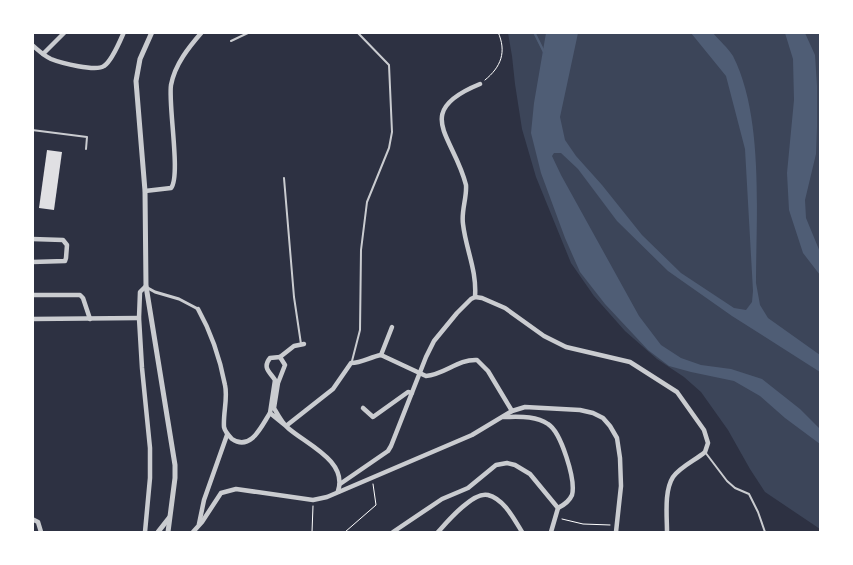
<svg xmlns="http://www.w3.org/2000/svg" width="853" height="565" font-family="Roboto,sans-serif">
<rect width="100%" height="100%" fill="#2d3142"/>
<path fill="#3c4559" d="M508 33H820V529L765 492 750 469 728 430 701 392 684 377 657 359 625 331 594 296 571 263 536 177 522 129 515 84 512 56Z"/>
<g fill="#4f5d75">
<path d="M546 33H578L560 117 565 140 576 156 602 185 642 235 681 273 734 308 746 310 752 302 753 291 745 149 726 76 691 33H713C719 40 728 48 733 56 764 117 756 215 756 283L760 305 768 318 820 355V372L732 316 668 271 617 221 578 169 561 153H554L552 156 561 175 639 316 661 345 681 358 701 365 731 369 762 379 800 409 820 429V444L785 418 760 396 734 381 691 372 669 366 648 350 605 304 580 272 565 238 541 173 531 133 534 103Z"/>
<path d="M785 33H805L815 55 817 86V127L816 154 805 200 806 218 820 252V275L803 253 789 210 787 173 794 100 793 59Z"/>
</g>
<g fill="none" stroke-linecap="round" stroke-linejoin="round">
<path stroke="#4f5d75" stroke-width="2.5" d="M534 32 544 52"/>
</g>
<path fill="#e0e0e3" d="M47 150 62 152 54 210 39 208Z"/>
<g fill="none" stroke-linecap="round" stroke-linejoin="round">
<g stroke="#fff" stroke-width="1">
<path d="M485 80C501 67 507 52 498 32"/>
<path d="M562 519 583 524 610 525"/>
<path d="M312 532 313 506"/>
<path d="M345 532 376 505 373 484"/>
</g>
<g stroke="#caccd0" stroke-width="2">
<path d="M231 41 250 32"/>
<path d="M32 130 87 137 86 149"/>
<path d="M284 178 294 297 301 344"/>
<path d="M352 361 360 330 361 250 367 202 389 148 392 132 389 65 357 32"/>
<path d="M705 452 727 481 735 488 749 494 758 512 765 532"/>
</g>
<path stroke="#caccd0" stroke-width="3" d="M146 287 155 292 179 299 198 309"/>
<g stroke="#caccd0" stroke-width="4.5">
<path d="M32 45C38 50 44 56 51 59 61 63 96 72 104 66 112 61 120 41 124 32"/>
<path d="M43 54 65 32"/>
<path d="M145 191 171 188C181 176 168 105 171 85 175 64 189 47 202 32"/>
<path d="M32 239 63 240 67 245 66 258 65 261 32 262"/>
<path d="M32 295H80L83 298 90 319"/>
<path d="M475 297 482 298 505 308 544 336 566 347 630 362 677 392 704 430 708 443 705 452C696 460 681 466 673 477 664 491 667 516 667 532"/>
<path d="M198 309C211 332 220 359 225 385 228 398 223 413 224 427 225 432 228 435 232 439 251 452 262 425 270 413"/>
<path d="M32 319 139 318"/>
<path d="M381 355 392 327"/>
<path d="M280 357 294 346 304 344"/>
<path d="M363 408 373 417 408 392 412 393"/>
<path d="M503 417C517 417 535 415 548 424 561 432 576 480 572 495 569 502 564 505 558 508"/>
<path d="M340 484 388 451 391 446 426 357 434 341 457 313 471 299 475 297C477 270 466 250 463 224 461 211 467 198 466 185 454 136 411 112 480 84"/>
<path d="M338 491C348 461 306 444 288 428 282 423 278 415 274 408L278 383 285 365 280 357 270 358C262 368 270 372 275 380L270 413 286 426 333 389 351 363C362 363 370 357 381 355L426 376C444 375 458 359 477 360L488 371 512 411"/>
<path d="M32 519 38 522 41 532"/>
<path d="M199 524 204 500 227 435"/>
<path d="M145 532 150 478V448L142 368 139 318 140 292 146 286"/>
<path d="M193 532 202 522 221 493 236 489 313 500 327 497 472 435 512 411 525 407 580 410 593 413 603 418 610 426 617 438 620 458 621 486 616 532"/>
<path d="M393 532 442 499 468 488 496 465 507 463 515 465 530 474 558 508 551 532"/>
<path d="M438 532C447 522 473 491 488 495 504 499 514 519 522 532"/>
</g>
<g stroke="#caccd0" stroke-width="5">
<path d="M152 32 140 59 136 81 145 191 146 286 175 465V478L168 532"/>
<path d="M158 532 169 518"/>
</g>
</g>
<rect width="853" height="565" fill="none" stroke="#ffffff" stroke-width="68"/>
</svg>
